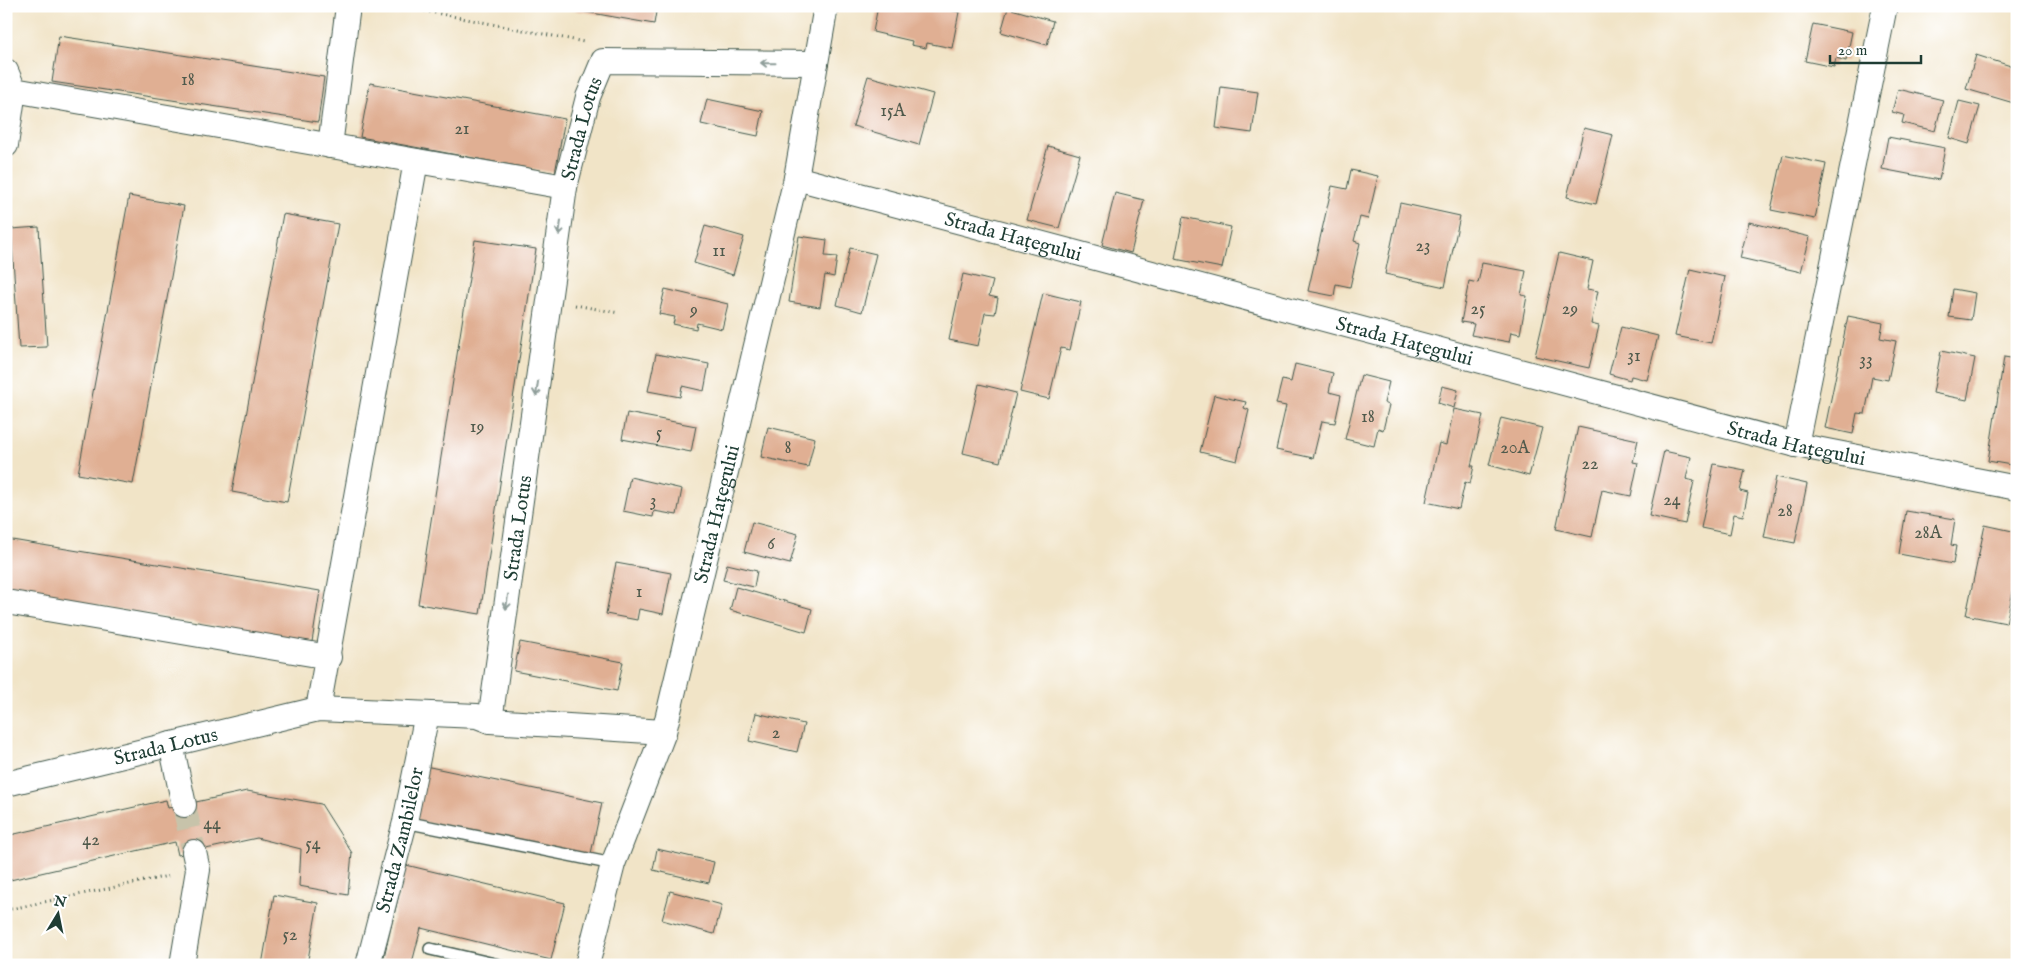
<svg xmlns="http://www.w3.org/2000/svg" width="2023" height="971" font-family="'IM FELL English',serif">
<rect width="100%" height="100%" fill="#fff"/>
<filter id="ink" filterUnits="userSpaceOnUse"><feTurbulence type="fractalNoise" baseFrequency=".02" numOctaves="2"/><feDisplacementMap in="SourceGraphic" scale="10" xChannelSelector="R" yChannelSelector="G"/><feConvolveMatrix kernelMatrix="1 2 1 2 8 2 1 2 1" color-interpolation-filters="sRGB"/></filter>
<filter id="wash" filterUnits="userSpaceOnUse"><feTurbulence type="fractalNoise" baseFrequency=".0096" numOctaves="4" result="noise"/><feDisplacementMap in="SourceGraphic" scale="20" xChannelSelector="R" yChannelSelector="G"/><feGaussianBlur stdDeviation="1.12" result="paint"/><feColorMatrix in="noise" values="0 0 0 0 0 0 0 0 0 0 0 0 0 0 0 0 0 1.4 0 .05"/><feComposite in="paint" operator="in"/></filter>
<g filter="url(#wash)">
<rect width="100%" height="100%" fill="#f1e4c7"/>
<g id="blocks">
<g fill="#e0af93">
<path d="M552 6H657L654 24Z"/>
<path d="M878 6H931L959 12 952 48 927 43 926 48 911 45 912 41 873 32Z"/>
<path d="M1008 8 1053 21 1047 45 1001 32Z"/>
<path d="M1813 24 1852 32 1846 61 1836 58 1834 67 1805 61Z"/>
<path d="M59 36 324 77 318 122 52 82Z"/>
<path d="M1976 55 2017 68V104L1966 89Z"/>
<path d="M868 76 933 94 919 145 853 126Z"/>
<path d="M370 83 565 119 555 173 360 137Z"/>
<path d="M1221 87 1258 92 1252 133 1216 128Z"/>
<path d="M1898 89 1943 100 1935 131 1902 123 1904 115 1892 112Z"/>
<path d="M707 99 763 111 758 136 701 124Z"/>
<path d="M1959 101 1980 106 1969 144 1949 138Z"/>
<path d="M1584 128 1613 135 1596 204 1567 197Z"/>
<path d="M1888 137 1945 148 1939 180 1882 169Z"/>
<path d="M1048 146 1080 155 1059 228 1027 220Z"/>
<path d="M1783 155 1826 164 1815 219 1771 210Z"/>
<path d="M1351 170 1378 176 1368 219 1360 217 1354 241 1360 243 1350 287 1336 284 1334 296 1308 291 1332 186 1347 189Z"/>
<path d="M1115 193 1144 200 1131 253 1102 245Z"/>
<path d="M129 196 184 206 133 484 78 474Z"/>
<path d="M1400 203 1460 216 1445 287 1385 274Z"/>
<path d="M283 214 338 224 287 502 232 492Z"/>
<path d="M1183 217 1231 227 1222 268 1175 259Z"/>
<path d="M1749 222 1810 237 1801 272 1740 258Z"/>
<path d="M705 226 744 237 733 275 694 263Z"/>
<path d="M39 227 47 347 19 348 11 229Z"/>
<path d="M799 236 827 240 825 256 837 257 834 277 825 275 820 307 789 302Z"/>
<path d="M475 240 536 249 480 614 418 604Z"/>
<path d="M850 248 876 254 862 312 837 305Z"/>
<path d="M1559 253 1593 261 1587 289 1598 291 1591 324 1599 326 1589 368 1535 356Z"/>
<path d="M1482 263 1526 271 1521 295 1527 296 1520 334 1511 332 1509 342 1471 335 1474 324 1461 322 1469 281 1478 283Z"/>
<path d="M1690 269 1725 277 1711 343 1675 336Z"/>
<path d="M963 274 993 281 989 296 998 298 995 314 985 313 978 346 949 340Z"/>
<path d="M665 289 728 304 722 329 697 323 696 329 673 324 675 317 659 314Z"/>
<path d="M1953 289 1975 293 1971 320 1949 317Z"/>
<path d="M1043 293 1081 302 1070 350 1061 348 1049 399 1020 392Z"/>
<path d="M1848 316 1883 323 1880 338 1896 341 1888 380 1872 377 1865 414 1857 413 1853 434 1825 428Z"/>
<path d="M1621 327 1658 336 1647 380 1631 376 1630 380 1609 374Z"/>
<path d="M1941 351 1975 358 1967 400 1933 393Z"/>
<path d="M656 354 709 364 704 391 682 386 680 397 648 391Z"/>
<path d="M2004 357 2017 359V466L1988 461Z"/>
<path d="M1295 364 1333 373 1329 392 1341 395 1335 423 1322 421 1313 458 1276 450 1286 406 1276 404 1282 380 1291 382Z"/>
<path d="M1361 375 1389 382 1384 403 1389 405 1383 430 1378 428 1374 446 1345 439Z"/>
<path d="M979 384 1016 393 1000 462 963 453Z"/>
<path d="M1442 386 1458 390 1454 408 1438 403Z"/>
<path d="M1214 395 1246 402 1244 408 1249 410 1237 461 1200 452Z"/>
<path d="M1454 409 1483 415 1471 466H1474L1470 484 1465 482 1459 509 1426 502 1439 443 1446 445Z"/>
<path d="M627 413 696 426 691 452 622 439Z"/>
<path d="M1501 418 1542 428 1529 476 1489 465Z"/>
<path d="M768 427 815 438 808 467 761 457Z"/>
<path d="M1578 427 1638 440 1633 462 1638 463 1631 496 1602 490 1592 537 1556 529Z"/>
<path d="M1664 451 1691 457 1686 479 1694 481 1685 524 1649 516Z"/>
<path d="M1714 464 1745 470 1740 491 1748 493 1743 516 1734 514 1730 534 1701 528Z"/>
<path d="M630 477 682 489 677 515 654 511 653 517 623 511Z"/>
<path d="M1776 477 1807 484 1795 543 1764 537Z"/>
<path d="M1906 511 1955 519 1951 545 1956 546 1953 564 1899 554Z"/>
<path d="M752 522 798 534 790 564 744 552Z"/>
<path d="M1985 525 2017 532V574L2006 623 1966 615Z"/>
<path d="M6 539 320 591 312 642 6 591Z"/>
<path d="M616 563 671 573 663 614 639 609 637 620 606 614Z"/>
<path d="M727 564 757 571 754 587 723 580Z"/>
<path d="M736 587 812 609 806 632 730 610Z"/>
<path d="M520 642 623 662 617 691 514 671Z"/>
<path d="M756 713 804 724 797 752 749 741Z"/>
<path d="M425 766 602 803 590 858 414 820Z"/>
<path d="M247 791 321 804 352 853 348 895 299 886 301 849 257 838 178 855 175 842 6 881V836L166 800 168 808Z"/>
<path d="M657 849 714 862 709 883 653 870Z"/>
<path d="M406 865 565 903 551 960 421 928 412 963 416 965H382Z"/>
<path d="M670 891 722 905 714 934 662 920Z"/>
<path d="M274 895 318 903 307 965H262Z"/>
</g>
</g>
</g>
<g filter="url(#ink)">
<use href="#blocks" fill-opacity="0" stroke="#3e564a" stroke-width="1"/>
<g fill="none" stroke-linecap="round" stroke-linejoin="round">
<path stroke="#c7c3aa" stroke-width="24" stroke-dasharray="24 12" stroke-linecap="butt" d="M184 805 194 852"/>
<g stroke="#3e564a" stroke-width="14">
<g id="lane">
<path d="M405 822 613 864"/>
<path d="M430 949 499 965"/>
</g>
</g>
<g stroke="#3e564a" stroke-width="26">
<g id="street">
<path d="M6 71 14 90 6 145"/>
<path d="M14 90 565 187"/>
<path d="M330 146 348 6"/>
<path id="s1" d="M796 178 1796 445 2017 488"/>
<path d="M1796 445 1885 6"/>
<path d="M6 602 329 657"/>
<path d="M318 709 416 161"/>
<path id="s2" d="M490 721 565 187 588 97 603 61 816 63"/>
<path d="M171 744 184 805"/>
<path id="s3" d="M6 784 318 709 477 716 490 721 664 732"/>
<path d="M182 965 198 870 194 852"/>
<path id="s4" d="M368 965 405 822 427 714"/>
<path id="s5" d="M587 965 613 864 664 732 796 178 826 6"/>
</g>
</g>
<g stroke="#3e564a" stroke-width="3" stroke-dasharray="1 4" stroke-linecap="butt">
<path d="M400 6 584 42"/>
<path d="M575 305 619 313"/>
<path d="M6 910 168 876"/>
</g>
<use href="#lane" stroke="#fff" stroke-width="11"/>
<use href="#street" stroke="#fff" stroke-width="24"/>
</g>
<defs><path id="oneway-shaft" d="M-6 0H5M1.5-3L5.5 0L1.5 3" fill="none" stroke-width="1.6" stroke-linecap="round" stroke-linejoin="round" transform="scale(1.25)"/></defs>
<g stroke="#8f9e9a">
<use href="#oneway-shaft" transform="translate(768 63) rotate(-179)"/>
<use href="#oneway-shaft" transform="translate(560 228) rotate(98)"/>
<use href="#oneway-shaft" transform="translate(537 389) rotate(98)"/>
<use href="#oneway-shaft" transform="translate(507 602) rotate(98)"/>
</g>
</g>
<g text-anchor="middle" stroke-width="5" stroke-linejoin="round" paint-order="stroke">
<g font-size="18" fill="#4f5a4c">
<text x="188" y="85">18</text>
<text x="893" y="116">15A</text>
<text x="462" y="134">21</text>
<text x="1423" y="251">23</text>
<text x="719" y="256">11</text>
<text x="1478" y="314">25</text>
<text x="1570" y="314">29</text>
<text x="694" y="315">9</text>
<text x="1634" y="361">31</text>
<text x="1866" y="365">33</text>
<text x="1368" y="422">18</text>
<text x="477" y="432">19</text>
<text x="659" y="438">5</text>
<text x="788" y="453">8</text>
<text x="1515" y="453">20A</text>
<text x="1590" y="469">22</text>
<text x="1672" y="505">24</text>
<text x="653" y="506">3</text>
<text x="1785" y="516">28</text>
<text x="1928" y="538">28A</text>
<text x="771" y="549">6</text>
<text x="639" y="597">1</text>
<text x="776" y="738">2</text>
<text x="212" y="829">44</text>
<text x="91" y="845">42</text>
<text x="313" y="849">54</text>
<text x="290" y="940">52</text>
</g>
<g font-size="20" fill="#1f3d34" stroke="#fff">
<text dy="7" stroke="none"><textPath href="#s2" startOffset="600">Strada Lotus</textPath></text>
<text dy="7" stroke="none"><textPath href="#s1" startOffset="225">Strada Hațegului</textPath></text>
<text dy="7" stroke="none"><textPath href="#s1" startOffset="630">Strada Hațegului</textPath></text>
<text dy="7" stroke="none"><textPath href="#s1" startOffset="1035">Strada Hațegului</textPath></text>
<text dy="7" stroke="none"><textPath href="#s5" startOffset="470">Strada Hațegului</textPath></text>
<text dy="7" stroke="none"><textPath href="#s2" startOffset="195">Strada Lotus</textPath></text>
<text dy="7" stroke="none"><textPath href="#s3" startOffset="164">Strada Lotus</textPath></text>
<text dy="7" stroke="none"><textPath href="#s4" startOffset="129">Strada Zambilelor</textPath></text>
</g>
</g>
<rect width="2023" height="971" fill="none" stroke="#fff" stroke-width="25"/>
<g transform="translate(58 914) rotate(10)" stroke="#ffffff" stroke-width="4" paint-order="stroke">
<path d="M0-4L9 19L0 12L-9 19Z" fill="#1f3d34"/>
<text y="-8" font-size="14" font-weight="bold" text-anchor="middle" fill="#1f3d34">N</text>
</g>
<path d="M1830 55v8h91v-8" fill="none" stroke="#1f3d34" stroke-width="2.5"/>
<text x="1838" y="55" font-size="15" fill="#1f3d34" stroke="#ffffff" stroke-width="4" paint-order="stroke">20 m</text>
</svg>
